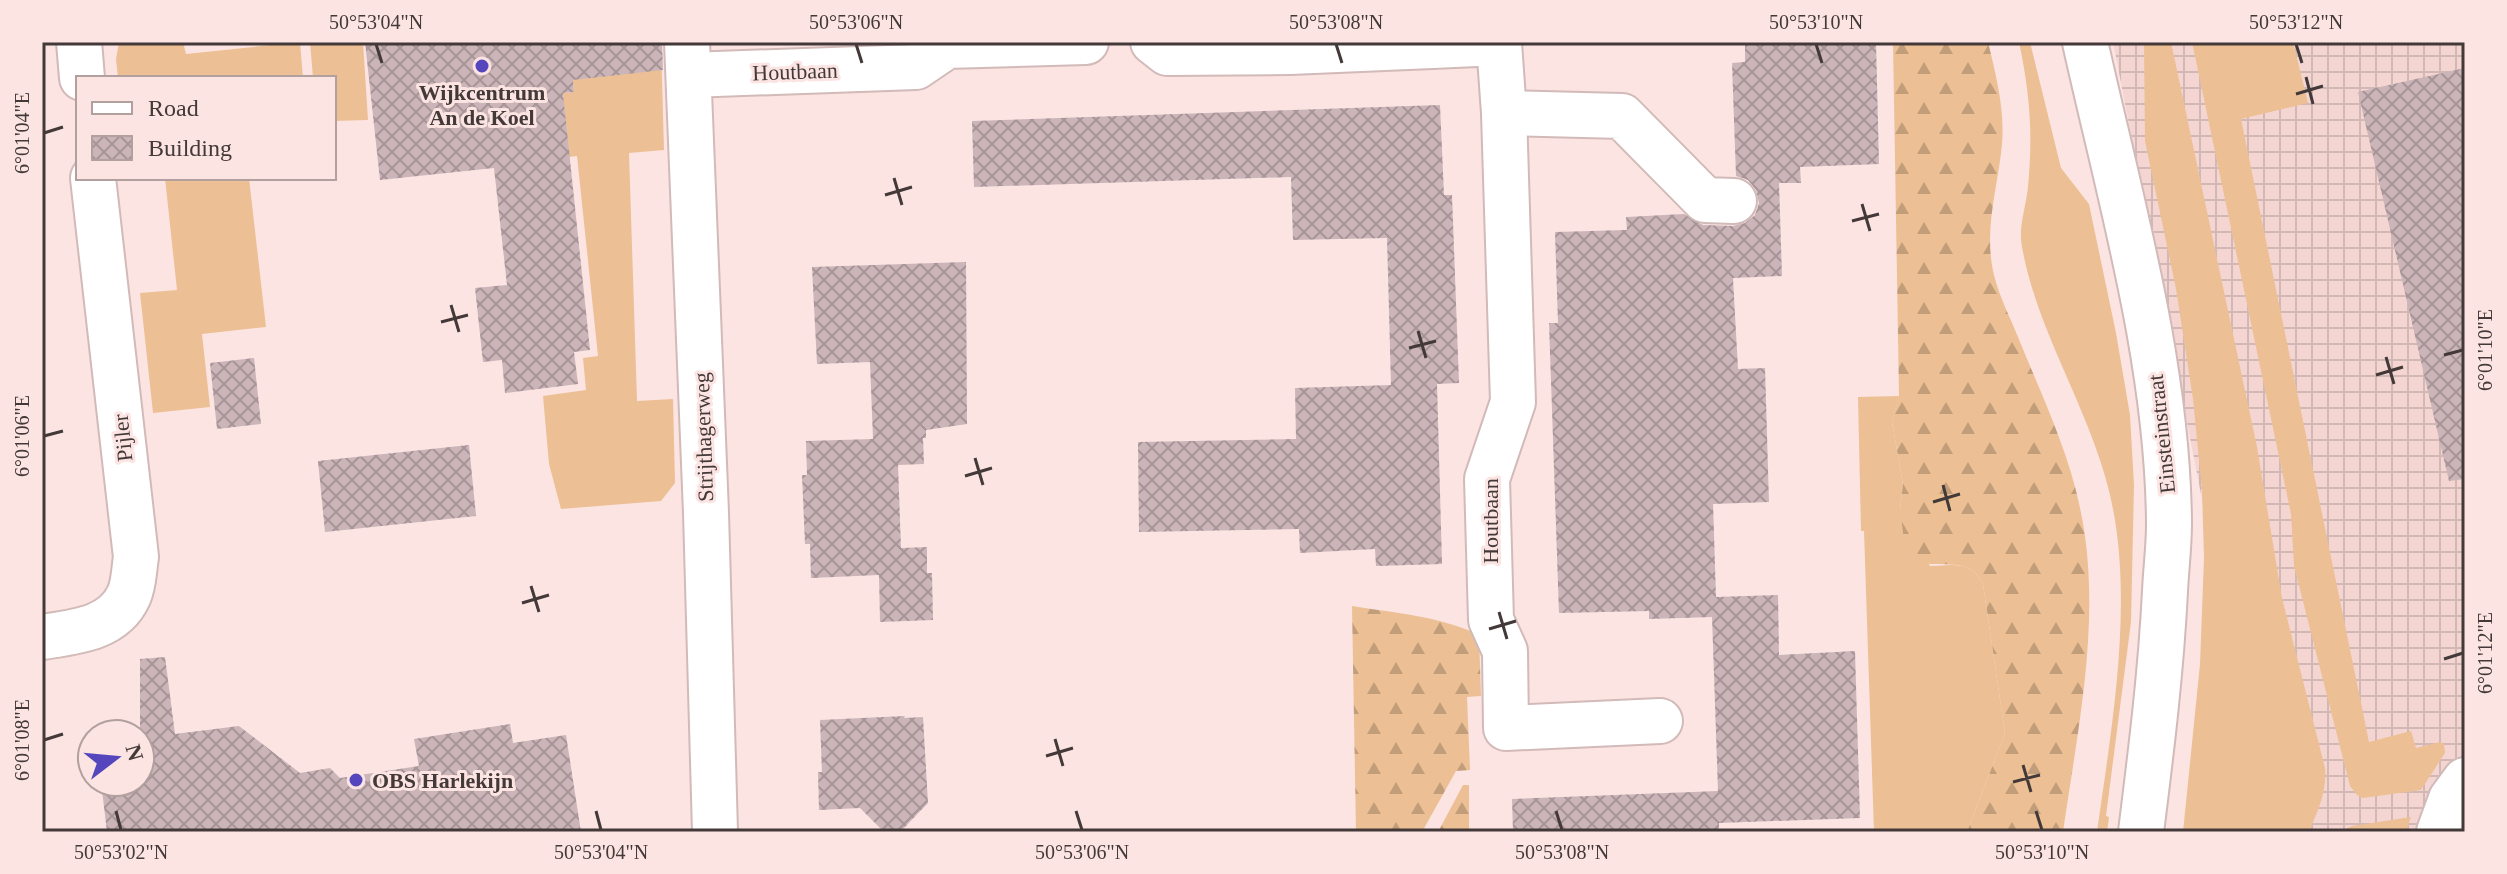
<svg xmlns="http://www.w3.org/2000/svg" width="2507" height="874" font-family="Georgia,serif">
<defs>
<pattern id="industrial-grid" width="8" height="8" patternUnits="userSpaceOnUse" patternTransform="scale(2)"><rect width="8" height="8" fill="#f4d5d2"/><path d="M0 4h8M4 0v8" fill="none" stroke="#d2b8b5"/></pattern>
<pattern id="forest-firs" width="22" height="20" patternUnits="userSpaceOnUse" patternTransform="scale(2)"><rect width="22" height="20" fill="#ecc094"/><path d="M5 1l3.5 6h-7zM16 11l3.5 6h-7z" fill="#c19d7a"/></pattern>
<pattern id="building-cross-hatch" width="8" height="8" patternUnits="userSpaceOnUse" patternTransform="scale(2)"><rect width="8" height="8" fill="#cbb5b9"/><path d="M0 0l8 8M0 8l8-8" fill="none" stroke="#a69497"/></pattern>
</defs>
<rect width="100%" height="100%" fill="#fce4e2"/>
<path fill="url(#industrial-grid)" d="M2113 42H2465V832H2207L2214 561Z"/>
<g fill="#ecc094">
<path d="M119 42H183L186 54 300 42 303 78H118L116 59Z"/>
<path d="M310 42H363L368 120 334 121V78H313Z"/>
<path d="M2019 42H2030L2061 168 2089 204 2116 333 2130 415 2134 485 2131 622 2106 816 2109 817 2107 832H2097C2112 724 2136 594 2108 487 2087 405 2037 331 2022 247 2018 227 2026 207 2028 187 2033 134 2030 94 2019 42Z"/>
<path d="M2144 42H2171L2257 447 2282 598 2325 768C2327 792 2318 810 2309 832H2183L2200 664 2204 558 2202 491 2193 399 2176 289 2145 141Z"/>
<path d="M2192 42H2293L2308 103 2241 119 2369 742 2411 731 2416 748 2440 742 2444 744 2445 753 2421 790 2363 798 2357 795 2350 786 2294 566 2291 514Z"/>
<path d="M661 44 664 150 629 153 637 401 673 399 675 483 661 501 561 509 549 464 543 396 586 390 583 358 598 356 577 156 569 157 563 93 574 92 573 80Z"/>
<path d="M165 178H249L266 327 202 334 210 407 153 413 140 293 177 290Z"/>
<path d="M1899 396 1892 422 1903 484 1900 509 1930 566C1953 565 1971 560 1983 584L2005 733 1967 832H1874L1864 531H1861L1858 397Z"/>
<path d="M2411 817 2406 832H2339L2352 826Z"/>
</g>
<g fill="url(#forest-firs)">
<path d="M1893 42H1988C1996 75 2005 110 2002 144 1998 188 1983 230 1994 275 1999 296 2010 317 2018 337 2040 392 2068 449 2080 508 2103 614 2078 727 2063 832H1967L2005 733 1983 584C1968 554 1943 570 1915 561L1904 540 1900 509 1903 484 1892 422 1899 395Z"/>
<path d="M1352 606C1395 613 1439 616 1479 635L1481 696 1467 697 1470 770 1456 771 1422 832H1356Z"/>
<path d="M1463 785H1469V832H1438Z"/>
</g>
<g fill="url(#building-cross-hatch)">
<path d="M365 42H662L663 70 573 80 574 92 563 93 590 350 574 352 578 384 505 393 502 360 483 362 475 288 507 285 494 168 380 180Z"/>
<path d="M1745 42H1876L1879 164 1800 167 1801 183H1779L1782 276 1733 278 1738 369 1765 368 1769 502 1713 504 1716 597 1778 595 1779 655 1855 651 1860 818 1719 823V832H1513L1512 799 1718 791 1712 617 1649 619V611L1559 613 1549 323H1558L1555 232 1627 230 1626 217 1684 214 1703 225 1733 226 1745 223 1755 215 1759 203 1756 190 1748 180 1736 176 1732 63 1745 62Z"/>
<path d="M2465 68V479L2449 481 2358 92Z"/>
<path d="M1440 105 1444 195H1452L1459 383 1437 384 1442 564 1376 566 1375 549 1300 553 1299 529 1139 532 1138 442 1296 439 1295 388 1391 385 1387 238 1293 240 1291 177 974 187 972 121Z"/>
<path d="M966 262 967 424 926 430V438H923L924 464 898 465 901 548 927 547V573H932L933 620 880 622 879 575 811 578 810 544H805L802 475H807L806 441 873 439 870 362 817 364 812 267Z"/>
<path d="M254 358 261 424 217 429 210 363Z"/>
<path d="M469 445 476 516 325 532 318 461Z"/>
<path d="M165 657 175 734 239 726 300 773 330 768 340 778 419 766 414 739 510 724 513 743 566 735 581 832H107L101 782H140V659Z"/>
<path d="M905 716 904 718 923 717 928 803 903 829 882 830 860 808 819 810 818 772H822L820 720Z"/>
</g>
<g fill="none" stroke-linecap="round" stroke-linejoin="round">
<g stroke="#d1bab8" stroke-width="48">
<g id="minor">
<path d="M79 42 82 78"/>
<path d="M687 42 706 513 715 832"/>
<path d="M1153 42 1167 53 1290 52 1432 46"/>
<path d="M1432 42V46L1499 43 1504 113 1513 402 1487 479 1491 620 1505 651 1506 728 1660 721"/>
<path d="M689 75 916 67 947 46 1086 42"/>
<path d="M1504 113 1622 116 1705 200 1734 201"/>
<path d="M42 637C75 632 114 629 129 595 134 584 134 569 136 557L93 178"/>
<path d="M2439 832 2451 799 2465 780"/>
</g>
</g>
<g stroke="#d1bab8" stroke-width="48">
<path id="tertiary" d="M2085 42C2120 199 2168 363 2169 524 2169 547 2166 569 2165 591 2161 672 2151 752 2141 832"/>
</g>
<use href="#minor" stroke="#fff" stroke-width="44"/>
<use href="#tertiary" stroke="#fff" stroke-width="44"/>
</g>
<path fill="none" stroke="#423938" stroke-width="3" d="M376 44 382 63M856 44 862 63M1336 44 1342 63M1816 44 1822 63M2296 44 2302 63M2306 77 2313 104M2296 94 2323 86M44 133 63 127M894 178 902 205M885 195 912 187M1862 204 1870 231M1852 221 1879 214M451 305 459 332M441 322 468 315M1418 331 1426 358M1409 348 1436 341M2444 355 2463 350M2386 357 2394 384M2376 375 2403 367M44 436 63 431M975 458 983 485M965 476 992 468M1943 485 1950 511M1933 502 1960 494M531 586 539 612M522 603 549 595M1499 612 1507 639M1489 629 1516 621M2444 659 2463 653M1055 739 1063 766M44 740 63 734M1046 756 1073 748M2023 765 2031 792M2013 782 2040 775M116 811 121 830M596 811 601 830M1076 811 1082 830M1556 811 1562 830M2036 811 2042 830"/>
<g fill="#5546be" stroke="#fce4e2" stroke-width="3">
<circle cx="482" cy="66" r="8"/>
<circle cx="356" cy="780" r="8"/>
</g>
<g text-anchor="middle" stroke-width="6" stroke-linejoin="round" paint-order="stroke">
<g font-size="22" fill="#423938" stroke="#fce4e2">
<text transform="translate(795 71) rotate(-2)" y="8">Houtbaan</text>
<text transform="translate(2161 434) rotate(-96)" y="8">Einsteinstraat</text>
<text transform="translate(703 437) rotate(-92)" y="8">Strijthagerweg</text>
<text transform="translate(122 438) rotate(-96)" y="8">Pijler</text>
<text transform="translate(1490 521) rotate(-90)" y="8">Houtbaan</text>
</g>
<g font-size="22" font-weight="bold" fill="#423938" stroke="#fce4e2">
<text x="482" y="100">Wijkcentrum<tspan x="482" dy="25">An de Koel</tspan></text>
<text x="372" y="788" text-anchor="start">OBS Harlekijn</text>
</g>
</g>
<rect width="2507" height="874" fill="none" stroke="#fce4e2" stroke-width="88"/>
<rect x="76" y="76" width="260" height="104" fill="#fce4e2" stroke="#b2a09e" stroke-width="2"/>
<rect x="92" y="102" width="40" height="12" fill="#ffffff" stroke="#b2a09e" stroke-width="2"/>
<text x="148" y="116" font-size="24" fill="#423938">Road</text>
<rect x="92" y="136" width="40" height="24" fill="url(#building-cross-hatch)" stroke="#b2a09e" stroke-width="2"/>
<text x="148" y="156" font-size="24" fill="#423938">Building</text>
<g transform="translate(116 758) rotate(74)"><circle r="38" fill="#fce4e2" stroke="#b2a09e" stroke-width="2"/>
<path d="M0-6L14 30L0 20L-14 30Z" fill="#5546be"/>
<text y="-12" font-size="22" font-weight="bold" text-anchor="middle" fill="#423938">N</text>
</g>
<rect x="44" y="44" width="2419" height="786" fill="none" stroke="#423938" stroke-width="3"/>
<g font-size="20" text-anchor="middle" fill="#423938">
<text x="376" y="29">50°53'04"N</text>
<text x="856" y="29">50°53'06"N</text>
<text x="1336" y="29">50°53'08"N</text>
<text x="1816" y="29">50°53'10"N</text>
<text x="2296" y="29">50°53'12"N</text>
<text transform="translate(22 133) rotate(-90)" y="7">6°01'04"E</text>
<text transform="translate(2485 350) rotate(-90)" y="7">6°01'10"E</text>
<text transform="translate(22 436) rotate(-90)" y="7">6°01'06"E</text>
<text transform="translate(2485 653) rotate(-90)" y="7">6°01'12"E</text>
<text transform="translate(22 740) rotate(-90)" y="7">6°01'08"E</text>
<text x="121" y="859">50°53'02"N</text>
<text x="601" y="859">50°53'04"N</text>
<text x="1082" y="859">50°53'06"N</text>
<text x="1562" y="859">50°53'08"N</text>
<text x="2042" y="859">50°53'10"N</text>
</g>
</svg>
